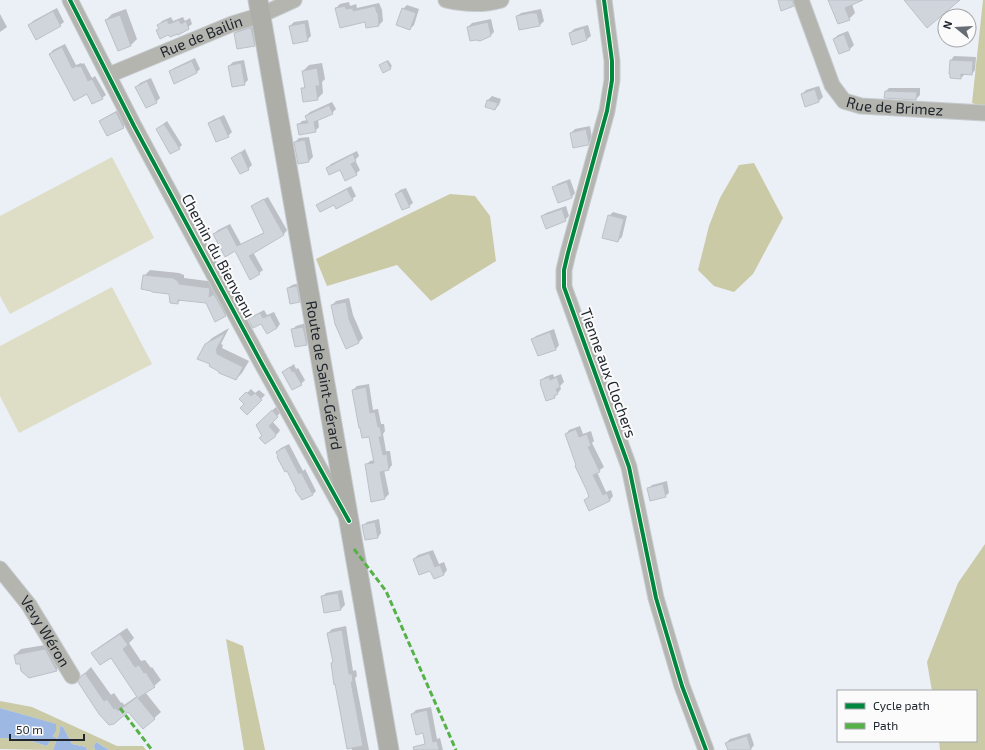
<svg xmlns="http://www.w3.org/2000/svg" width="985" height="750" font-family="'Exo 2',sans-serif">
<rect width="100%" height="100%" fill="#ebeff6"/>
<g fill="#dedec6">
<path d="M112 157 154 238 10 314 0 296V216Z"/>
<path d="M112 287 152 364 19 433 0 396V346Z"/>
</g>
<g fill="#cacaa6">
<path d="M983 0H985V107L972 103Z"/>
<path d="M754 163 783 218 753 274 734 292 714 286 698 270 709 226 720 198 739 165Z"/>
<path d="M450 194 475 196 490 216 496 261 431 301 397 265 327 286 316 259Z"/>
<path d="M985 544V750H940L939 741H976V691H932L927 662 958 583Z"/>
<path d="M226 639 243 646 265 750H244Z"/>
<path d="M0 701 32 707 117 746H143L146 750H109L96 742 94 746 95 750H87L86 747 72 744 63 727 60 726 59 734 53 750 0 749V738L25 739 47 746 56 731 55 724 0 708Z"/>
</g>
<g fill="#9db8e2">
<path d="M0 708 56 724V731L47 746 25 739 0 738Z"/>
<path d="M60 726 63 727 72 744 86 747 87 750H53L59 734Z"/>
<path d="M96 742 109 750H95L94 746Z"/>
</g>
<g fill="#0003">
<path d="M830 0H856L852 4 855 13 849 19Z"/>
<path d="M349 2 350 6 356 4 357 8 379 3 382 10 383 21 379 25 367 27 365 21 336 8 340 4Z"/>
<path d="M407 5 419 9 414 25 410 29 403 9Z"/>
<path d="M57 8 64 22 60 25H30L33 21Z"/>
<path d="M126 9 137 39 131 45 118 50 106 20 112 14Z"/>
<path d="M541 9 544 21 540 25 520 29 517 16 521 13Z"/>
<path d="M0 14 7 27 0 32Z"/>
<path d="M171 17 173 21 183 17 185 21 190 18 192 24 179 34H168L157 31 160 28 159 25 162 21Z"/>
<path d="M491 19 494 32 490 36 468 27 472 23Z"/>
<path d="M308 20 311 36 307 40 290 26 294 22Z"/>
<path d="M255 25 258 42 254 45 235 33 239 29Z"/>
<path d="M588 25 591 36 587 39 573 43 570 33 574 29Z"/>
<path d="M848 31 854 45 850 49 840 53 834 39 838 35Z"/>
<path d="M65 44 76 65 81 63 82 64 84 63 92 78 95 76 106 95 102 98 50 54 53 50Z"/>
<path d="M954 56 976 57 975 70 972 74H965L961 78 950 73 951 60Z"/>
<path d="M195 58 200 69 196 73 170 71 174 68Z"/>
<path d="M244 60 248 80 244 84 229 66 233 62Z"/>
<path d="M388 60 392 66 390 68 380 65Z"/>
<path d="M322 63 325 79 322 82 323 93 317 99 302 89 306 86 303 71 309 65Z"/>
<path d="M151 78 160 98 156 102 147 106 136 87 140 83Z"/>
<path d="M819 86 823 97 819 101 806 105 802 94 806 90Z"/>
<path d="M889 88H920V95L916 99 886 91Z"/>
<path d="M492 96 501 99 499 105 495 109 488 100Z"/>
<path d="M332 102 336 109 332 113 318 120 319 127 315 131 298 125 302 121 308 120 306 116 310 112Z"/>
<path d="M120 109 127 123 123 127 108 135 100 121 104 118Z"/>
<path d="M224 115 232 132 228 136 209 123 213 120Z"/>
<path d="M167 121 182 145 179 148 157 129Z"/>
<path d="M590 126 592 138 588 144 571 133 575 129Z"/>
<path d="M309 137 313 157 309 161 295 142 299 138Z"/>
<path d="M245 149 252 165 248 169 233 158Z"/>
<path d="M357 151 359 156 355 160 360 170 356 174 340 168H327L331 164Z"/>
<path d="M570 179 575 193 572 197 553 188 557 184Z"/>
<path d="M351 186 356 196 352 199 318 206 321 202Z"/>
<path d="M406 188 413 203 409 206 396 194 400 190Z"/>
<path d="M268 197 287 230 284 234 253 252 263 270 259 273 236 250 214 234 218 230 230 224 241 244 265 232 252 207 256 203Z"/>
<path d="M566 206 569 216 565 220 542 216 546 213Z"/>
<path d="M613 212 627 216 622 237 618 241 609 216Z"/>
<path d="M150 270 179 273 184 275V278L215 282 214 292 220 289 231 309 225 315 206 302 181 300 177 303 170 293 144 276Z"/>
<path d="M300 283 303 297 299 301 288 288 292 285Z"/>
<path d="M349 298 353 315 363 338 359 342 346 348 332 305 336 301Z"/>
<path d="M264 310 267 315 274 312 280 324 277 328 249 320 253 316Z"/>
<path d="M306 323 310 340 306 344 292 330 296 326Z"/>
<path d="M229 328 221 344 223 345 222 348 249 361 242 373 236 379 206 344 212 338Z"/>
<path d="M554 329 559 345 556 349 532 340 536 336Z"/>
<path d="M294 364 296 369 298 368 305 380 301 384 283 372Z"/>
<path d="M553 374 554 377 561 374 564 382 560 386 561 389 554 398 542 380 545 377Z"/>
<path d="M369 384 373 410 378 409 381 424H384L385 431 383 434 386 451H390L392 465 389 469 384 470 389 494 385 498 366 465 370 461 374 460 370 435 353 390 357 386Z"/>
<path d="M251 389 255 393 259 390 265 395 247 413 245 404 241 399Z"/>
<path d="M276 407 281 412 272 421 280 430 279 432 275 436H263L261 421Z"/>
<path d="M580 426 583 434 591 431 594 441 592 443 604 467 597 472 606 492 611 490 613 496 610 500 589 509 585 500 590 496 566 434 569 430Z"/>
<path d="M289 444 303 471 305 469 316 491 313 494 277 452 281 448Z"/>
<path d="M667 481 669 493 665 496 648 489 652 485Z"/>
<path d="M379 519 381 533 378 537 363 526 367 522Z"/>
<path d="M433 550 439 564 444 562 447 570 444 574 434 578 431 569 414 559 418 555Z"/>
<path d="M342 590 345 605 341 609 322 597 326 593Z"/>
<path d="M346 626 353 671 356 670 357 676 355 678 369 750H352L332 663 334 661 328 633 332 629Z"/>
<path d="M127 628 134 638 129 643 141 661 145 660 151 668 152 667 161 680 154 686 145 692 161 712 143 728 128 711 114 724 82 676 91 667 111 695 114 693 121 703 122 702 124 705 137 696 111 657 93 653 99 647Z"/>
<path d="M51 644 62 664 56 670 21 663 15 655 21 649Z"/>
<path d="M431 707 437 739 440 738 443 750H428L424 732 412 714 416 710Z"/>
<path d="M750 733 754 745 751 749 729 750 726 743 730 739Z"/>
</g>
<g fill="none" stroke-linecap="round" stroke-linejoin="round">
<path stroke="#9db8e2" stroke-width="3" d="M49 736 60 742"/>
</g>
<g fill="#d0d5dc" stroke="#bcc0c7">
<path d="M778 0H792L794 6 781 11Z"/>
<path d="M828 0H863L845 8 850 20 838 24Z"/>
<path d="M904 0H960L927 28Z"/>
<path d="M345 6 346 9 353 8V11L375 6 377 13H378L379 26 366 28 365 22 340 28 335 8Z"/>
<path d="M402 8 416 13 410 30 396 25Z"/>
<path d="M53 11 61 26 36 40 28 25Z"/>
<path d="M531 13H537L540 26 519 30 516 16Z"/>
<path d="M120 15 131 46 118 51 105 20Z"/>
<path d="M167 20 169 24 179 20 181 24 186 21 189 29 178 35V34L170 37 168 35 160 39 156 30 159 29 157 25Z"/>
<path d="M488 22 491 36 480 41 476 40 470 41 467 27Z"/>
<path d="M305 23 308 41 293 44 289 26Z"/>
<path d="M249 28H251L255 46 237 49 234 33Z"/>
<path d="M584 28 587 40 572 45 569 33Z"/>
<path d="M844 34 850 50 839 54 833 39Z"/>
<path d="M62 47 72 68 78 66V67L81 66 88 81 92 79 103 99 92 104 87 94 74 101 49 54Z"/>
<path d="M950 60 973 61 972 75 961 74V79L950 78V74H949Z"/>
<path d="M192 61 197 73 174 84 169 71Z"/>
<path d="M387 61 391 69 383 73 379 65Z"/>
<path d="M241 63 245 85 232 87 228 66Z"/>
<path d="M317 68 320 86H316L318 100 303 102 301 88H305L302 71Z"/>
<path d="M147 81 157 103 146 108 135 87Z"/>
<path d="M815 89 819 102 805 107 801 94Z"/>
<path d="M885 91 917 92 916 100 884 98Z"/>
<path d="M487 100 498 103 495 110 485 107Z"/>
<path d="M329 105 333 114 314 122 316 132 299 135 297 124 308 123 305 116Z"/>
<path d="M116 112 124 128 107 136 99 121Z"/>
<path d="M220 118 229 137 216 142 208 123Z"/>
<path d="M164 124 180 149 170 154 156 129Z"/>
<path d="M586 129 589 143 588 145 573 148 570 133Z"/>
<path d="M305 140 309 162 298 164 294 142Z"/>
<path d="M241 152 249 170 240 174 231 158Z"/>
<path d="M353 154 356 161 351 164 357 175 345 181 340 170 329 175 326 168Z"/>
<path d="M567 182 572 198 558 203 552 187Z"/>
<path d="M347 189 353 200 336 209 334 205 320 212 316 205Z"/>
<path d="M402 191 410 207 402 210 395 194Z"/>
<path d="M264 199 284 235 249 256 260 274 250 280 235 251 225 257 213 234 227 227 237 246 264 233 251 206Z"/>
<path d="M562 209 566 221 546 229 541 216Z"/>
<path d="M608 215 624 219 618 242 602 238Z"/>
<path d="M143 275 173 278 178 281 179 284 210 288 209 297 214 294 226 316 215 322 206 303 178 300V304L170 303 169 294 152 292 151 291 141 289Z"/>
<path d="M297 286 300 302 290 304 287 288Z"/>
<path d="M346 302 349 319 359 343 346 349 335 324 331 305Z"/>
<path d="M260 313 263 318 270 315 277 328 267 334 261 324 253 328 248 319Z"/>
<path d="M303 327 307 345 295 347 291 329Z"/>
<path d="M550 332 556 350 538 356 531 339Z"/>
<path d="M225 333 216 350 217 352V354L243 367 236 380 219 373 218 371 209 366 210 364 197 359 205 344Z"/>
<path d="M290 367 292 372 294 371 302 385 292 390 282 372Z"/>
<path d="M549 377 550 380 557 377 560 387 556 389 558 394 554 396 555 398 546 401 540 383 541 382 540 380Z"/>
<path d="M366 387 370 413 375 412 378 427H380L382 436 379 437 383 455 387 454 389 470 380 472 385 499 371 502 365 464 374 463 369 437 362 438 360 428H359L352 390Z"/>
<path d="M246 392 251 396 255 393 262 400 247 415 240 408 244 404 239 399Z"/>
<path d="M272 410 278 417 269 426 276 434 275 437 265 444 259 438 262 436 256 425Z"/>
<path d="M576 429 579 437 587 434 591 446 588 447 600 472 593 475 603 495 607 493 610 501 589 511 584 500 589 497 587 491 575 466 576 465 565 434Z"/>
<path d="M285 447 299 474 301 472 313 495 302 500 295 490 296 489 287 471 285 472 277 457 278 456 276 452Z"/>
<path d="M663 484 666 497 650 501 647 488Z"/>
<path d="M375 522 378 538 365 540 362 525Z"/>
<path d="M429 553 435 567 440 565 444 575 434 579 430 571 419 575 413 559Z"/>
<path d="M338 593 341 610 324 613 321 596Z"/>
<path d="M342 630 349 674H352L353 682H351L363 746 347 749 335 684 334 685 331 663 333 662 327 633Z"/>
<path d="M120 634 128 645 123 649 135 667 139 665 144 673 146 672 155 687 138 698 155 719 143 729 128 712 114 724 109 725 99 714 78 682 81 676 85 673 104 701 107 699 114 709 116 708 118 711 137 697 111 658 100 665 91 653Z"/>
<path d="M45 649 57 671 29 678 21 671 20 664H16L14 655Z"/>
<path d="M427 710 433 742 437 741 439 750H414L413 747 425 744 423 733 416 735 411 714Z"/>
<path d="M747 736 751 750H728L725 743Z"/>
</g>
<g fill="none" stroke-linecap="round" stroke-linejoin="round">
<g stroke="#c7ccd1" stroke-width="17">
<g id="minor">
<path d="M70 0 134 126 262 364 345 514"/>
<path d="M446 0C463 4 484 5 501 0"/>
<path d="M604 0 612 61V80L607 111 568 253 564 270V287L629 467 656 598 682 686 706 750"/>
<path id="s1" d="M801 0 832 85 844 101 861 106 985 113"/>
<path id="s2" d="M109 75 232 24 261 15 294 0"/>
<path id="s3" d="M0 569 29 605 72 676"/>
</g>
</g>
<g stroke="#c7ccd1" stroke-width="21">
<g id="major">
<path id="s4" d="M258 0 389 750"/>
</g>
</g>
<use href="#minor" stroke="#b4b5af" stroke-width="15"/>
<use href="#major" stroke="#acaea7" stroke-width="19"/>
<g stroke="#55b246" stroke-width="3" stroke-dasharray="6 3" stroke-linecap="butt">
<path d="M354 549 386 591 456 750"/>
<path d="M120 708 152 750"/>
</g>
<g stroke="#fafbfa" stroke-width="6">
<g id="cycleway">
<path d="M70 0 134 126 262 364 349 521"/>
<path d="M604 0 612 61V80L607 111 568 253 564 270V287L629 467 656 598 682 686 706 750"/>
</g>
</g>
<use href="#cycleway" stroke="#00873e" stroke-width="4"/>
</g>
<g text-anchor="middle" stroke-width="4" stroke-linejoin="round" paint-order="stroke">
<g font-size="15" fill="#21262e" stroke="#fafbfa">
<text dy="5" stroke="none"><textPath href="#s2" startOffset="100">Rue de Bailin</textPath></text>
<text dy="5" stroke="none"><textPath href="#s1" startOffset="162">Rue de Brimez</textPath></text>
<text transform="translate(218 256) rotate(62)" y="5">Chemin du Bienvenu</text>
<text transform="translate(608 373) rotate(70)" y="5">Tienne aux Clochers</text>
<text dy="5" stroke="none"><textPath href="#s4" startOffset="381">Route de Saint-Gérard</textPath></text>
<text dy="5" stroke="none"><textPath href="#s3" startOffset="77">Vevy Wéron</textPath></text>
</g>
</g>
<rect x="837" y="690" width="140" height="52" fill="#fafbfa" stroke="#a3a6a8"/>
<rect x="845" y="703" width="20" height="6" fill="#00873e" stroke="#a3a6a8"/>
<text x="873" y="710" font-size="12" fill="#21262e">Cycle path</text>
<rect x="845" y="723" width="20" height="6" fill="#55b246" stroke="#a3a6a8"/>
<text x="873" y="730" font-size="12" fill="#21262e">Path</text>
<g transform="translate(957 28) rotate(288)"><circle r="19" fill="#fafbfa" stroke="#a3a6a8"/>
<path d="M0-3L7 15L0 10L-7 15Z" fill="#686c74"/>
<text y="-6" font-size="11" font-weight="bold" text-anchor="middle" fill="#21262e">N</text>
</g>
<path d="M10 734v6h74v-6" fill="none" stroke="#21262e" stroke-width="2"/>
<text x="16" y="734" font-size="12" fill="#21262e" stroke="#fafbfa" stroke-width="3" paint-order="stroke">50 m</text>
</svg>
